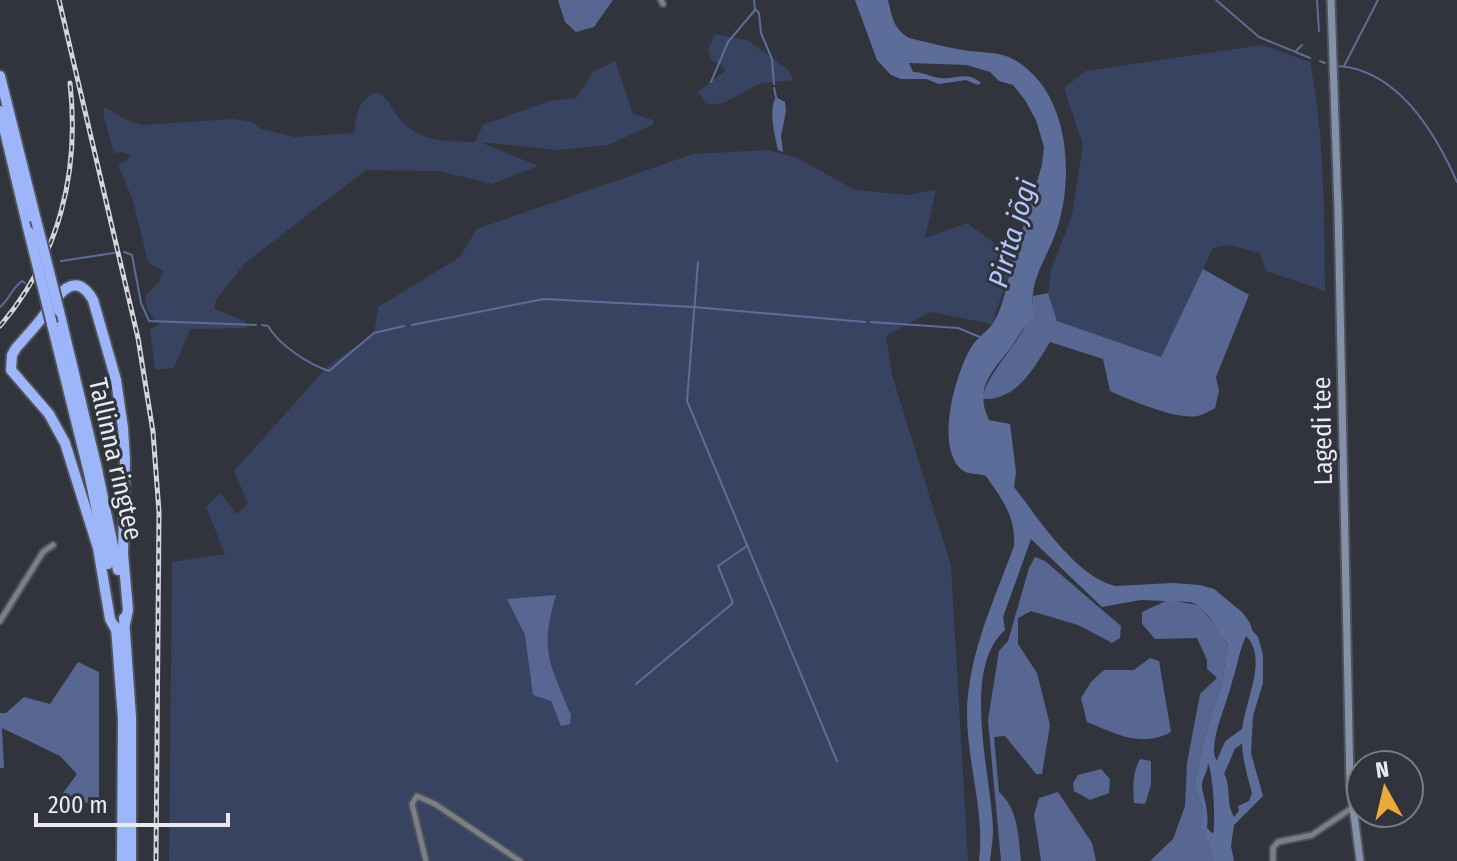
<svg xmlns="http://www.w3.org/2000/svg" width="1457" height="861" font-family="'Fira Sans Condensed',sans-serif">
<rect width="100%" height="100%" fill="#31343c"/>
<g fill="#384362">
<path d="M715 34 747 40 790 71 793 80C783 82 771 81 760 84 742 90 728 107 706 104L698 92 725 71 724 66 712 61 708 50Z"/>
<path d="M1262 45 1310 62C1325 138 1324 214 1325 291L1266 271 1260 253 1229 245 1213 248 1161 357 1057 321 1048 293 1051 270 1072 215 1083 145 1064 88 1086 71Z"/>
<path d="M615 61 633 114 653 120 654 124 608 145 557 150 480 142 538 166 492 184 439 171 366 170 245 263 216 300 214 309 245 321 247 328 190 329 174 368 155 370 150 329 160 324 147 310 145 296 159 282 163 271 148 262 133 201 118 164 127 161 131 156 124 152 114 153 103 113 105 107 126 120 142 125 233 119 252 122 261 129 294 137 354 133C357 113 357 100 378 92 390 100 393 112 402 122 423 143 448 141 475 142L483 125 549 101 576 98 593 72Z"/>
<path d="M768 150 798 158 855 190 908 195 936 190 925 238 967 223 1014 258 992 324 930 312 886 336 892 375 951 566 968 861H169L172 562 225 554 206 507 220 493 237 514 248 503 234 471 327 367 374 333 378 307 460 257 477 229 693 154Z"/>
</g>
<g fill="#576792">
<path d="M558 0H613L594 27 576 32 565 22Z"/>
<path d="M1203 269 1249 295 1216 377 1219 391 1215 408C1210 411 1203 415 1197 416 1176 420 1130 400 1110 391L1103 359 1050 342C1034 368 1017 401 982 399 991 361 1034 335 1033 296L1048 293 1057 321 1161 357Z"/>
<path d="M1035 557 1045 561 1121 626 1120 638 1112 643 1078 625 1031 611 1018 618V644L1037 673 1050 725 1042 774H1036L1005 736 994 737 999 792C1019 810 1018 836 1021 861H1001L988 720 999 651 1008 641 1029 568Z"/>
<path d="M556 595C539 651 550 664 571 715L570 724 561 726 551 701 533 695 525 635 507 599Z"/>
<path d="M1168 600 1198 605 1218 628 1228 646 1222 681 1203 743 1194 786 1203 809 1213 861H1150L1173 839 1185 806 1187 763 1200 694 1217 678 1207 669V660L1197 638 1155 639 1142 624V612Z"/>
<path d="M1150 658 1159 661 1171 732C1142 748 1116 734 1087 722L1081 698 1091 682 1104 670H1134Z"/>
<path d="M78 662 99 672V801L76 804 58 800 77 774 60 756 2 728 4 768H0V713H6L24 697 50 704Z"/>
<path d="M1140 759 1151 761V785L1145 804 1134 803C1133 787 1132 774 1140 759Z"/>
<path d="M1101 769 1110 779 1109 793 1090 800 1074 791 1073 783 1078 775Z"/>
<path d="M1058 792 1092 843 1096 861H1041L1034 815 1039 798Z"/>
</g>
<g fill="#5d6d99" fill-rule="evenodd">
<path d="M855 0H888C892 17 893 28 909 38 927 42 945 47 963 50 979 53 996 51 1011 58 1069 88 1075 174 1057 229 1048 258 1025 284 1035 316 1025 324 1020 334 1012 346 994 370 973 387 989 420L1010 424 1016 472 1014 487C1039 519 1074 575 1115 586L1173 583 1200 585 1214 589 1242 612 1250 623 1252 630 1258 637 1263 655V683L1253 716 1251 753 1263 796 1234 825 1231 846 1234 861H1213L1209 843 1201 826 1203 809 1194 786 1203 743 1222 681 1228 645 1210 618 1198 605 1190 602 1141 600 1102 607 1031 539 1003 617 1005 630C960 670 992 778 993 830 993 840 991 851 990 861H979C985 810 967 764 967 713 968 654 994 601 1014 546 1016 517 1002 499 986 476 978 473 969 475 962 470 934 447 956 371 972 346 978 337 987 332 993 323 1005 305 1007 279 1014 258L1021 251 1023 228 1042 165 1044 147 1036 120 1025 100 1013 85 999 81 990 72 967 65 909 63 913 72C924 72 931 77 940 78 956 80 967 70 981 83L978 85 966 80 939 84 926 79H901L891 75 877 60ZM1246 636C1269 658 1244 702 1242 732 1241 754 1246 772 1252 793L1249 801 1238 806 1239 811 1234 817C1227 806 1230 795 1227 782 1225 769 1213 762 1214 749 1215 727 1227 703 1232 682 1238 664 1238 654 1246 636ZM1208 763C1213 773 1216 822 1213 834L1207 828C1209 813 1205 802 1202 788 1201 779 1208 772 1208 763Z"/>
<path d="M776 97 785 102 786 111 781 136 783 152 778 150C775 135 768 110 776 97Z"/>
</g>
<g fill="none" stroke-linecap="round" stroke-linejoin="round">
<g stroke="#5d6d99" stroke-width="2">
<path d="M1216 0 1259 37 1310 58"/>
<path d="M1317 0 1319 31"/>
<path d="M756 10 759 13 761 33 772 59 774 84"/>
<path d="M1295 52 1302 45"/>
<path d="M1320 61 1325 63"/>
<path d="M1338 66C1397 70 1435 132 1457 182"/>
<path d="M1344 66 1378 0"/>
<path d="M711 82 728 42 755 10 754 0"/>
<path d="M774 88 776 97"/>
<path d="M124 252 132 255 141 303 149 321 256 325"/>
<path d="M61 261 114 253"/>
<path d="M698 262 687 401 837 761"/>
<path d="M0 307C9 300 12 288 22 281L25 283"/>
<path d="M871 322 958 328 980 337"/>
<path d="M262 325 268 326C279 345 308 364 329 371L374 333 404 326"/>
<path d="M412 325 544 299 694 307 865 322"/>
<path d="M636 684 733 603 718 566 747 546"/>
</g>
<path stroke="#5d6d99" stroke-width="12" d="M1218 773 1230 745 1245 734"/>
<g stroke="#4f5258" stroke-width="9">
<g id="street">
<path d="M661 0 663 4"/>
<path d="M0 621 43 552 53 545"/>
<path d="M426 861 412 804 417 796 435 804 520 861"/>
<path d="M1273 861V848L1278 842 1312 835 1352 808"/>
</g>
</g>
<g stroke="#4f5258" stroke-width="11">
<path id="secondary" d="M1331 0 1338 209 1350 784 1360 861"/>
</g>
<g stroke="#4f5258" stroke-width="14">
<g id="highway">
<path d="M0 76 36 220"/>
<path d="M0 111 29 232"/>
<path d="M59 311 97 469 118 570"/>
<path d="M52 324 89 473 108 564"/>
<path d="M124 618 131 717V861"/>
<path d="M116 627 123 719 122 861"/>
<path d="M117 632 110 619 98 548 65 443 49 414 11 370 12 355 16 348C25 338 34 328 42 318 55 300 73 266 93 300L116 380 123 428 125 460 123 554 128 610 125 624"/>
</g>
</g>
<use href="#street" stroke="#7b7f88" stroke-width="5"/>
<use href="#secondary" stroke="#8590aa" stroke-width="7"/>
<use href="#highway" stroke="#9db6fa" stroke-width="10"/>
<g stroke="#d3d5da" stroke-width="5">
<g id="rail">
<path d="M59 0 138 338 153 432 159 512 156 861"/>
<path d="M0 326C59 257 80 173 70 83"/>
</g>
</g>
<use href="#rail" stroke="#31343c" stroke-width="2" stroke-dasharray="6" stroke-linecap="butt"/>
<g stroke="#4f5258" stroke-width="14" stroke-linecap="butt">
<g id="highway-bridge">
<path d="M36 220 59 311"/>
<path d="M29 232 52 324"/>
</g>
</g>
<use href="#highway-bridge" stroke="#9db6fa" stroke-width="10"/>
</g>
<g text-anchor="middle" stroke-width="6" stroke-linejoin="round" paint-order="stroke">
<g font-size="26" fill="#e8eaef" stroke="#31343c">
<text transform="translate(1322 431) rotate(-91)" y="9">Lagedi tee</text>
<text transform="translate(116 459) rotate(77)" y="9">Tallinna ringtee</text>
</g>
<g font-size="28" font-style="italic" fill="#b2c7fe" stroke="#31343c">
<text transform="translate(1012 233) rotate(-74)" y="10">Pirita jõgi</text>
</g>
</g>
<g transform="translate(1385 789) rotate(352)"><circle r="38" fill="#31343c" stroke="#7a7d84" stroke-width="2"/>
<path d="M0-6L14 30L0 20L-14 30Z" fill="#eca93b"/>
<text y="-12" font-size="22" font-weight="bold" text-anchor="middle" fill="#e8eaef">N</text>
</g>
<path d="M36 813v12h192v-12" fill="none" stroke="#e8eaef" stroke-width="4"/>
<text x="48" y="813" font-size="24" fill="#e8eaef" stroke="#31343c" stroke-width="6" paint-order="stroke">200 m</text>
</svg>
